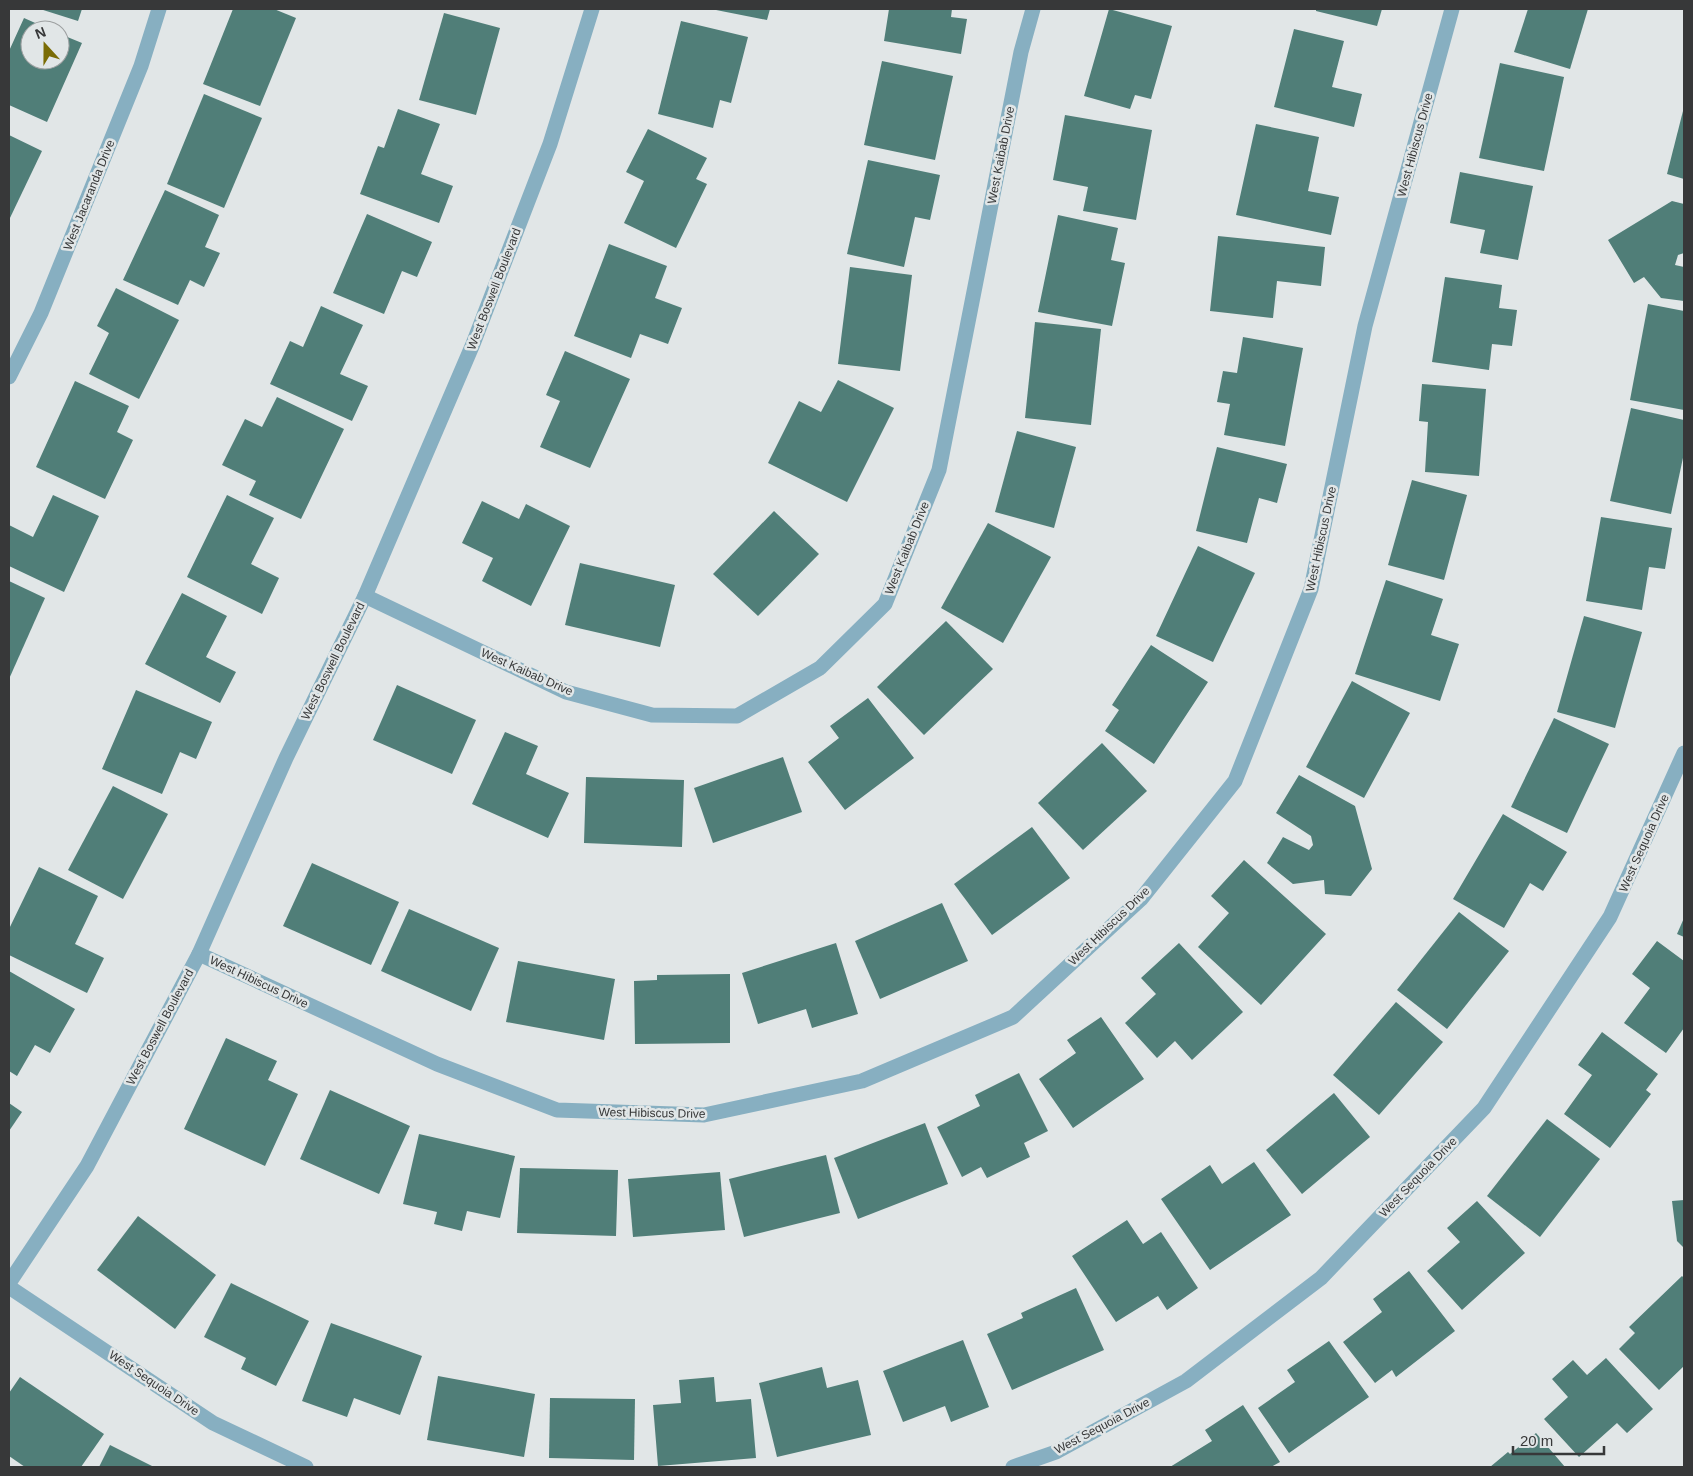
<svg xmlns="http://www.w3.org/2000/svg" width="1693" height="1476" font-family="Helvetica,sans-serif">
<rect width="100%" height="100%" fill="#e1e6e7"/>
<g fill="#507e78">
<path d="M40 9H82L78 21Z"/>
<path d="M233 9H274L296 18 260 106 203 84Z"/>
<path d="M711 9H770L767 20Z"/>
<path d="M889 9H952L951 17 967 19 961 54 884 41Z"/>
<path d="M1109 9 1172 26 1151 99 1135 95 1130 109 1084 96Z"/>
<path d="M1316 9H1382L1377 26 1316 11Z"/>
<path d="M1528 9H1588L1570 69 1514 52Z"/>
<path d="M444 13 500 28 476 115 419 100Z"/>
<path d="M24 18 51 30H30V60H60V34L82 43 47 122 9 105V51Z"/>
<path d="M681 21 748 37 731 103 720 100 713 128 658 114Z"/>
<path d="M1294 29 1344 41 1332 87 1362 94 1354 127 1274 107Z"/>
<path d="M882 61 953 76 935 160 864 145Z"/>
<path d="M1500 63 1564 77 1544 171 1479 158Z"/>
<path d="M204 94 262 118 224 208 167 184Z"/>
<path d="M1684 107V179L1667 174Z"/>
<path d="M398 109 440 124 421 174 453 186 439 223 360 194 378 146 384 148Z"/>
<path d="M1065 115 1152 130 1136 220 1083 211 1088 187 1053 180Z"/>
<path d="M1256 124 1319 137 1308 191 1339 197 1331 235 1236 215Z"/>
<path d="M648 129 707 158 696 179 707 184 676 248 624 223 644 181 626 172Z"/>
<path d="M9 135 42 151 9 220Z"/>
<path d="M868 160 940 175 930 220 915 217 904 267 847 254Z"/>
<path d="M1460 172 1533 186 1518 260 1480 253 1485 230 1450 223Z"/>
<path d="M165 190 219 215 205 247 220 253 204 287 190 280 178 305 123 280Z"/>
<path d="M1672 201 1684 204V253L1678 255 1675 265 1684 267V301L1661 298 1644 277 1634 283 1608 240Z"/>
<path d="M367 214 432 242 417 277 402 271 384 314 333 293Z"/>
<path d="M1058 215 1118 228 1111 260 1125 263 1112 326 1038 312Z"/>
<path d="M1218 236 1325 247 1321 286 1277 281 1273 318 1210 311Z"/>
<path d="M609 244 667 266 655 298 682 308 668 344 640 334 631 358 574 336Z"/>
<path d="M850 267 912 275 900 371 838 364Z"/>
<path d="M1445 277 1502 285 1499 308 1517 310 1512 346 1492 344 1489 370 1432 362Z"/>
<path d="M116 288 179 320 139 399 89 374 109 333 97 326Z"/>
<path d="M1648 304 1684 311V410L1630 400Z"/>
<path d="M321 306 363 325 340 374 368 386 352 421 270 384 290 341 303 347Z"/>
<path d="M1035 322 1101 329 1091 425 1025 418Z"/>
<path d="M1243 337 1303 348 1285 446 1224 435 1230 404 1217 402 1223 371 1237 373Z"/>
<path d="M565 351 630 379 590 468 540 447 560 401 546 395Z"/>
<path d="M838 380 894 408 847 502 768 463 799 401 821 412Z"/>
<path d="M75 381 129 406 117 432 133 440 105 499 36 467Z"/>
<path d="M1422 384 1486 389 1479 476 1425 472 1428 422 1419 421Z"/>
<path d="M277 397 344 429 301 519 249 495 256 481 222 465 245 419 262 427Z"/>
<path d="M1631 408 1684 420V453L1671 514 1610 501Z"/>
<path d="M1017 431 1076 447 1054 528 995 512Z"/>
<path d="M1217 447 1287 464 1277 503 1259 498 1247 543 1196 531Z"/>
<path d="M1412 480 1467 495 1444 580 1388 565Z"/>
<path d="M53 495 99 516 64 592 9 566V525L33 537Z"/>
<path d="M227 495 274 518 251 564 279 578 262 614 187 577Z"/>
<path d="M482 501 519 519 526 504 570 526 531 606 482 581 493 558 462 543Z"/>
<path d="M774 511 819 554 758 616 713 574Z"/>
<path d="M1601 517 1672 528 1665 569 1649 567 1642 610 1586 601Z"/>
<path d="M988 523 1051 557 1003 643 941 608Z"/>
<path d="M1198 546 1255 573 1213 662 1156 636Z"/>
<path d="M580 563 675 585 660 647 565 625Z"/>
<path d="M1386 580 1443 599 1431 635 1459 644 1440 701 1355 674Z"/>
<path d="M9 581 45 598 9 679Z"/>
<path d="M182 593 227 616 206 657 236 672 220 703 145 664Z"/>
<path d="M1584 616 1642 632 1615 728 1557 712Z"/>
<path d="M946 621 993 669 924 735 877 687Z"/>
<path d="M1151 645 1208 682 1154 764 1105 731 1119 710 1112 705Z"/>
<path d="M1352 681 1410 713 1364 798 1306 767Z"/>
<path d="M397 685 476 720 452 774 373 740Z"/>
<path d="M136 690 212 722 196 759 180 752 162 794 102 769Z"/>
<path d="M868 698 914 758 845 810 808 762 839 738 830 726Z"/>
<path d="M1554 718 1609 744 1567 833 1511 807Z"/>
<path d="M505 732 538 746 526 774 569 793 548 838 472 804Z"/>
<path d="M1102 743 1147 791 1083 850 1038 803Z"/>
<path d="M783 757 802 812 713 843 694 788Z"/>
<path d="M1299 775 1355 806 1372 869 1351 896 1325 894 1324 880 1293 884 1267 863 1283 837 1309 850 1313 845 1311 836 1276 813Z"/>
<path d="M586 777 684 780 682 847 584 843Z"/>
<path d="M113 786 168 814 123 899 68 870Z"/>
<path d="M1503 814 1567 852 1543 891 1530 883 1504 928 1453 899Z"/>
<path d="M1032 827 1070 878 992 935 954 884Z"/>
<path d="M1244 860 1326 934 1261 1005 1198 947 1229 913 1211 896Z"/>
<path d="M312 863 399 902 371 965 283 926Z"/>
<path d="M39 867 98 896 75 944 104 958 87 993 9 955V929Z"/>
<path d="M942 903 968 961 880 999 855 941Z"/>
<path d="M409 909 499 948 471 1011 381 971Z"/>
<path d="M1459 912 1509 951 1447 1029 1397 990Z"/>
<path d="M1684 918V937L1677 934Z"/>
<path d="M1657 941 1684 961V1028L1666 1053 1624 1023 1650 988 1632 974Z"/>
<path d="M836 943 858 1014 812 1028 806 1009 758 1024 742 973Z"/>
<path d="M1179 943 1243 1012 1192 1060 1175 1041 1157 1058 1125 1023 1156 994 1141 978Z"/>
<path d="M518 961 615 979 604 1040 506 1022Z"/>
<path d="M9 971 75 1009 50 1053 35 1045 17 1076 9 1071Z"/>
<path d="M730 974V1043L635 1044 634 981 657 980V975Z"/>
<path d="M1396 1002 1443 1042 1379 1115 1333 1075Z"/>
<path d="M1101 1017 1144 1079 1073 1128 1039 1079 1076 1053 1067 1040Z"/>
<path d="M1602 1032 1658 1074 1646 1090 1651 1094 1610 1148 1564 1114 1592 1075 1578 1065Z"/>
<path d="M226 1038 277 1061 268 1080 298 1094 265 1166 184 1129Z"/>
<path d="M1019 1073 1048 1131 1024 1143 1030 1157 987 1178 981 1167 962 1177 937 1127 980 1106 975 1095Z"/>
<path d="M330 1090 410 1126 379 1194 300 1159Z"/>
<path d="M1334 1093 1370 1137 1302 1194 1266 1150Z"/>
<path d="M9 1103 22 1112 9 1131Z"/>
<path d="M1547 1119 1600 1159 1540 1237 1487 1196Z"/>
<path d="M925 1123 948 1184 858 1219 834 1158Z"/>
<path d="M419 1134 515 1156 500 1218 467 1211 462 1231 434 1224 437 1212 403 1204Z"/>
<path d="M826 1155 840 1213 744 1237 729 1179Z"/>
<path d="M1254 1162 1291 1215 1210 1270 1161 1199 1210 1165 1222 1184Z"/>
<path d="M520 1168 618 1170 616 1236 517 1233Z"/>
<path d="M720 1172 725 1230 633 1237 628 1179Z"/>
<path d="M1684 1200V1248L1677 1241 1672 1201Z"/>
<path d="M1477 1201 1525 1253 1462 1310 1427 1271 1460 1242 1447 1228Z"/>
<path d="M138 1216 216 1275 175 1329 97 1270Z"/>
<path d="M1127 1220 1143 1244 1161 1232 1198 1288 1167 1310 1158 1296 1116 1322 1072 1256Z"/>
<path d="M1409 1271 1455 1331 1396 1377 1392 1370 1375 1383 1343 1342 1382 1312 1373 1299Z"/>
<path d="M1682 1276 1684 1278V1366L1659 1390 1619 1349 1635 1333 1629 1327Z"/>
<path d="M231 1283 309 1321 276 1386 241 1369 246 1358 204 1337Z"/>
<path d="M1076 1288 1104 1350 1012 1390 987 1334 1023 1318 1021 1313Z"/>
<path d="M331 1323 422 1356 400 1415 354 1398 347 1417 302 1401Z"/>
<path d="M963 1340 989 1407 951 1422 945 1406 903 1422 883 1371Z"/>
<path d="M1329 1341 1369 1397 1289 1453 1258 1408 1295 1382 1287 1370Z"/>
<path d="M1606 1358 1653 1409 1627 1433 1617 1423 1579 1457 1544 1419 1568 1397 1552 1379 1573 1360 1587 1375Z"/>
<path d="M822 1367 827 1388 858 1380 871 1435 777 1457 759 1383Z"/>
<path d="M438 1376 535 1394 524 1457 427 1440Z"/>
<path d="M20 1377 104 1434 81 1467H25L9 1456V1393Z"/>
<path d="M714 1377 716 1402 751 1399 756 1458 658 1466 653 1405 681 1403 679 1380Z"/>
<path d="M550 1398 635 1399 634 1460 549 1458Z"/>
<path d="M1243 1405 1280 1462 1271 1467H1170L1212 1441 1205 1430Z"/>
<path d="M1536 1433 1565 1467H1490L1508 1452 1510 1454Z"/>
<path d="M110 1445 154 1467H99Z"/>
</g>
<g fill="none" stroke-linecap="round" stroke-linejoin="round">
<g stroke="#87afc1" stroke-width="15">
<path d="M9 377 41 313 141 66 159 9"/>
<path d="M365 596 566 692 652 715 737 716 820 668 885 604 939 470 1021 52 1033 9"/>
<path d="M199 954 437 1064 557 1110 704 1115 862 1081 1013 1017 1141 899 1235 781 1311 589 1365 326 1452 9"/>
<path d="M9 1283 87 1166 199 954 286 758 365 596 473 344 550 144 592 9"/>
<path d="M9 1287 213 1423 306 1467"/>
<path d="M1013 1467 1056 1452 1186 1381 1321 1278 1484 1108 1610 917 1684 753"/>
</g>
</g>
<g text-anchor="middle" stroke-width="5" stroke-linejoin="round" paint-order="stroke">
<g font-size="12" fill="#373839" stroke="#e1e6e7">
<text transform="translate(1415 145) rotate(-75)" y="4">West Hibiscus Drive</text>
<text transform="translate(1001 155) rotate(-79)" y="4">West Kaibab Drive</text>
<text transform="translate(89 195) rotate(-68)" y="4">West Jacaranda Drive</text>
<text transform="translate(494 289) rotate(-69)" y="4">West Boswell Boulevard</text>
<text transform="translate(1321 539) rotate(-78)" y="4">West Hibiscus Drive</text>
<text transform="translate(907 548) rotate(-68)" y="4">West Kaibab Drive</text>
<text transform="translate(333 661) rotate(-64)" y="4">West Boswell Boulevard</text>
<text transform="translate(527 672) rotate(24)" y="4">West Kaibab Drive</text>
<text transform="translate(1644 843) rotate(-66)" y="4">West Sequoia Drive</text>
<text transform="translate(1109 926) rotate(-44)" y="4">West Hibiscus Drive</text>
<text transform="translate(259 982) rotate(25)" y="4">West Hibiscus Drive</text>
<text transform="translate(160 1027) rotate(-62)" y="4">West Boswell Boulevard</text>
<text transform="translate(652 1113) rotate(1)" y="4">West Hibiscus Drive</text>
<text transform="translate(1418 1177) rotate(-46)" y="4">West Sequoia Drive</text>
<text transform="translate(154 1383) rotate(34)" y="4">West Sequoia Drive</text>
<text transform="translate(1102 1426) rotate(-28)" y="4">West Sequoia Drive</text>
</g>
</g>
<rect width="1693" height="1476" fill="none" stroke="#373839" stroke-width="20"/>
<g transform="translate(45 45) rotate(339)"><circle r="24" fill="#e1e6e7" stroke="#9da0a1"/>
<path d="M0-4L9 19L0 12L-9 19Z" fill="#7a6c05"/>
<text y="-8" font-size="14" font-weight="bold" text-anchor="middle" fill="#373839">N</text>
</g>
<path d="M1513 1446v8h91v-8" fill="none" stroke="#373839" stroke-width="2.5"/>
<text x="1520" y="1446" font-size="15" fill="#373839" stroke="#e1e6e7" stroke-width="4" paint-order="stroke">20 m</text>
</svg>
